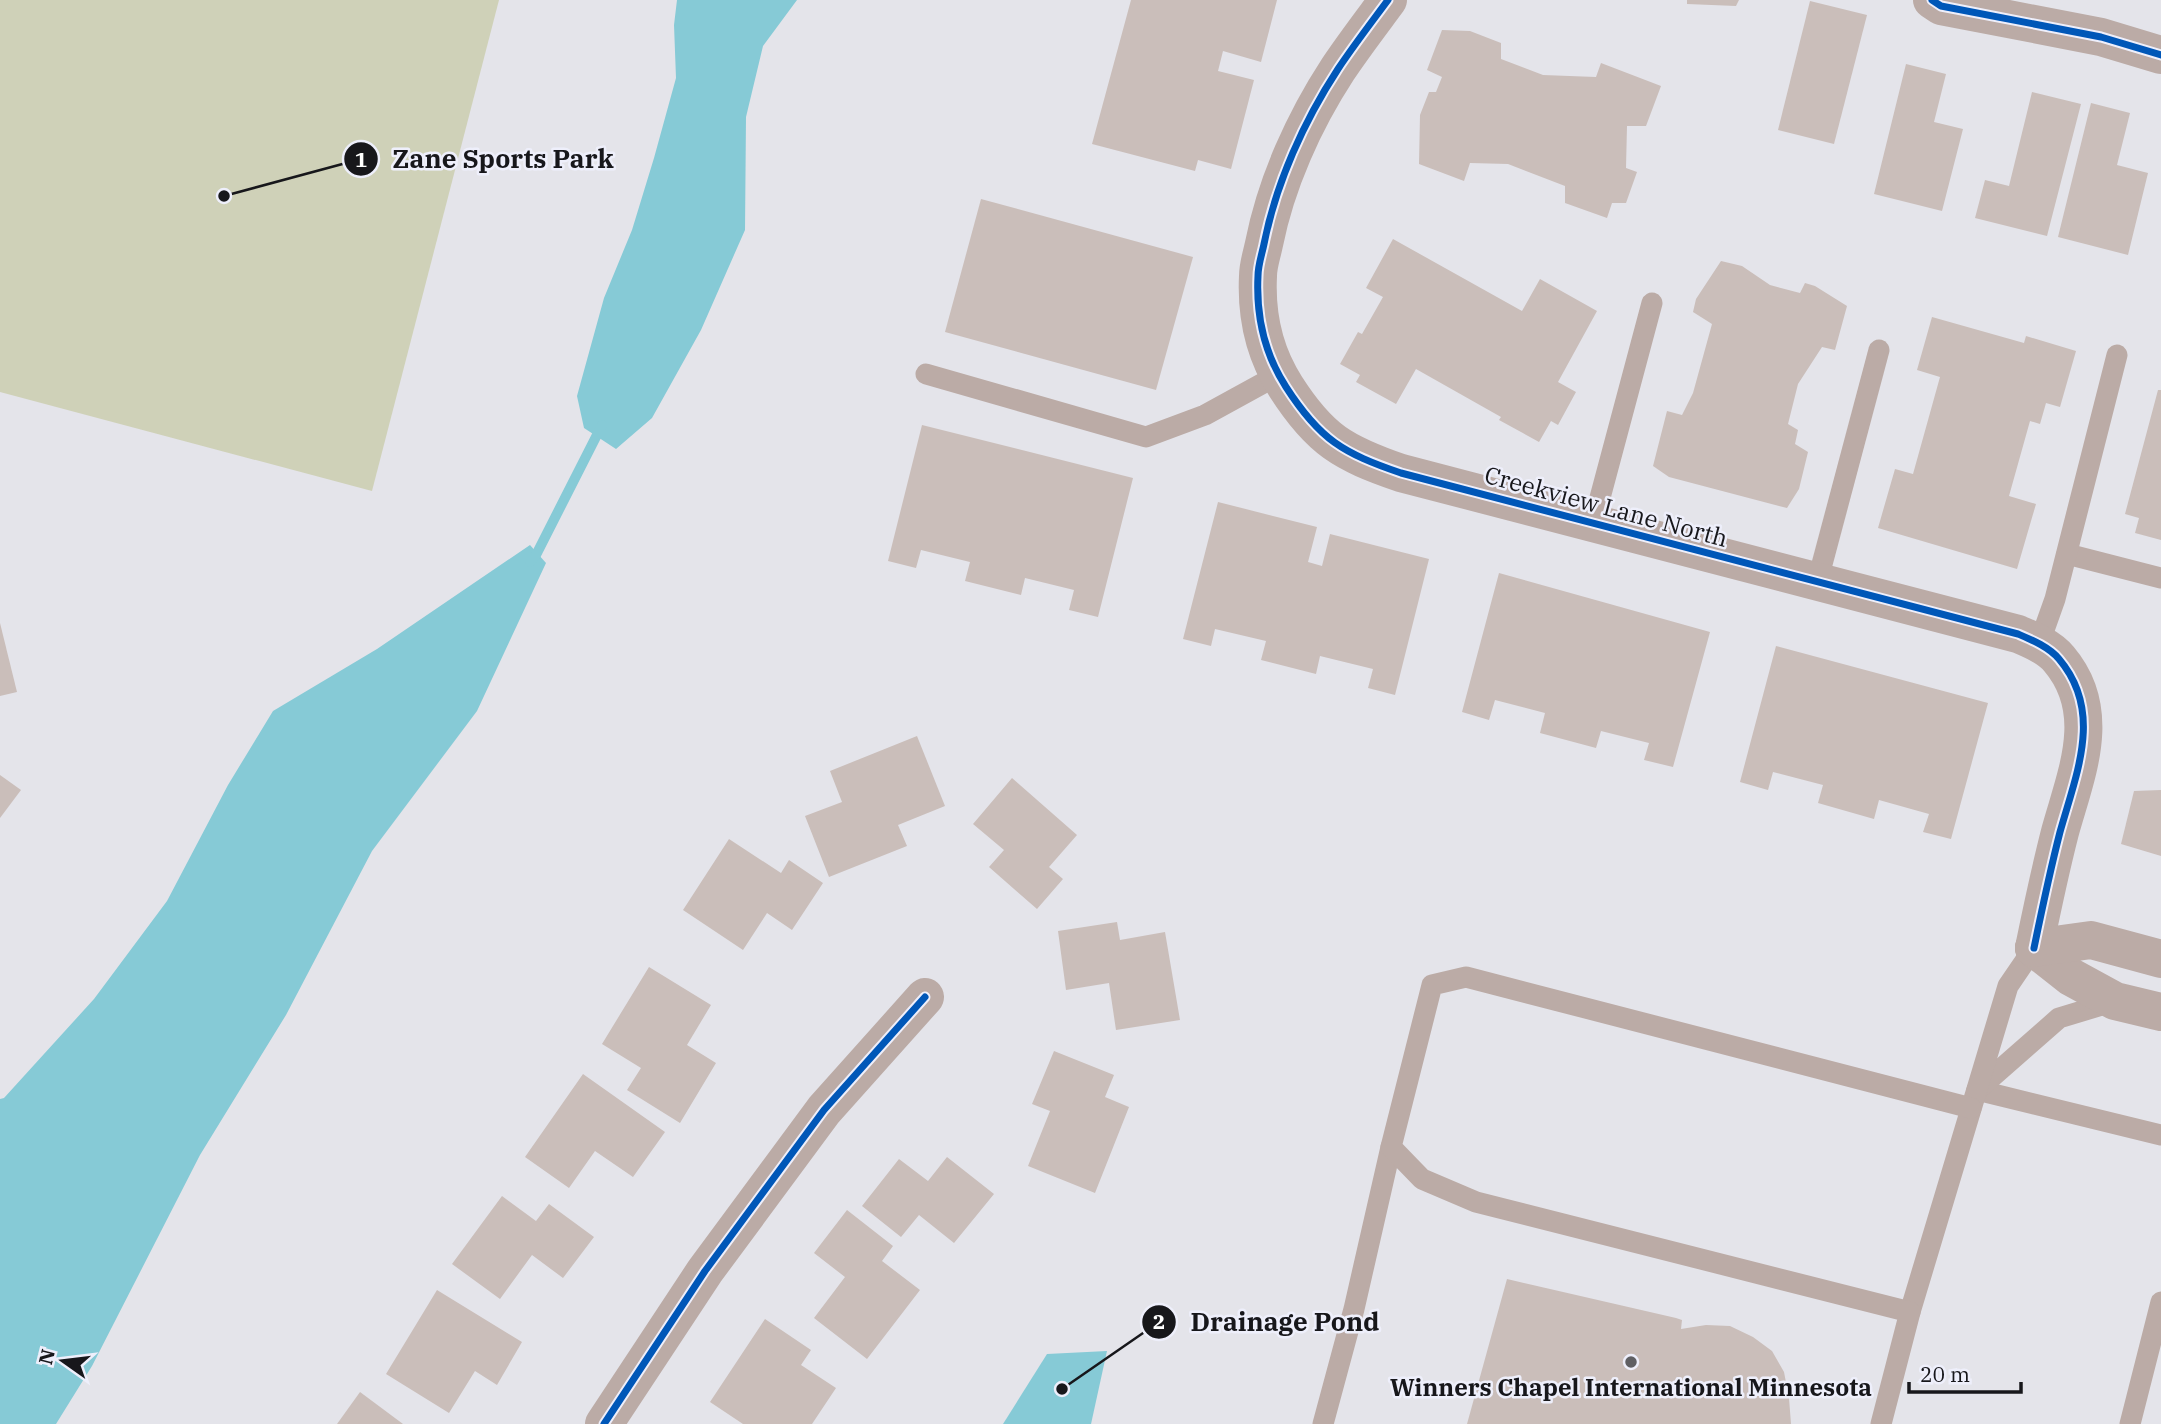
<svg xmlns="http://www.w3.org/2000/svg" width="2161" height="1424" font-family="'IBM Plex Serif',serif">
<rect width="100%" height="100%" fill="#e4e4ea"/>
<path fill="#cfd1b8" d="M0 0H499L372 491 0 392Z"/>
<g fill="#86cad6">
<path d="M677 0H797L763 46 746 117 745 230 701 330 652 418 616 449 584 428 577 396 604 298 632 230 654 158 676 78 674 25Z"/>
<path d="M530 545 546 563 477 711 372 851 286 1015 200 1155 92 1366 56 1424H0V1099L4 1098 94 999 167 901 228 785 273 711 377 649Z"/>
<path d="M1107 1351 1091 1424H1003L1047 1354Z"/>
</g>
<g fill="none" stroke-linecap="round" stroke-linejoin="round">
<path stroke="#86cad6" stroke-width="10" d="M530 562 536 555 602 425"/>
</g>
<g fill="#cabeba">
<path d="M1131 0H1277L1261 62 1223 51 1218 71 1254 80 1231 169 1198 160 1195 171 1092 144Z"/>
<path d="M1687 0H1739L1736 6 1687 4Z"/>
<path d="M1810 1 1867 15 1834 144 1778 130Z"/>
<path d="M1442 30 1470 31 1501 43V59L1543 75 1596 77 1601 63 1661 86 1646 126H1627L1626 168 1637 172 1626 203H1612L1607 218 1565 203V186L1508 164 1470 163 1464 181 1419 164 1420 115 1429 92H1436L1442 77 1427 70Z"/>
<path d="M1906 64 1946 74 1934 122 1963 129 1942 211 1874 194Z"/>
<path d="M2032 92 2081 104 2047 236 1975 218 1985 180 2009 186Z"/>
<path d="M2091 103 2130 113 2117 165 2148 173 2128 255 2058 237Z"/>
<path d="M981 199 1193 257 1156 390 945 332Z"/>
<path d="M1393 239 1522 311 1540 279 1597 311 1558 382 1576 392 1558 425 1551 421 1539 442 1499 420 1501 417 1416 369 1396 404 1356 382 1360 375 1340 364 1358 332 1362 334 1383 297 1366 288Z"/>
<path d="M1721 261 1742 266 1770 285 1800 293 1805 283 1815 286 1847 306 1835 350 1822 347 1798 384 1788 424 1798 430 1795 444 1808 452 1799 489 1787 508 1669 477 1653 466 1667 411 1682 415 1693 393 1712 324 1693 312 1696 299Z"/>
<path d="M1932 317 2024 343 2026 336 2076 351 2060 407 2046 403 2040 424 2030 421 2009 496 2036 504 2017 569 1878 528 1895 469 1913 474 1940 377 1917 370Z"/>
<path d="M2158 390H2161V540L2135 533 2139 518 2125 514Z"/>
<path d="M922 425 1133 478 1098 617 1069 610 1074 590 1025 578 1021 595 965 581 970 562 921 550 916 568 888 561Z"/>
<path d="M1218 502 1317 527 1308 562 1322 566 1330 534 1429 559 1395 695 1368 688 1373 669 1320 656 1316 674 1261 660 1266 641 1215 629 1211 646 1183 639Z"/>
<path d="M1499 573 1710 632 1673 767 1644 760 1649 743 1601 731 1596 748 1540 733 1545 713 1495 700 1489 720 1462 712Z"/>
<path d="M0 623 17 692 0 696Z"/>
<path d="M1776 646 1988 703 1951 839 1923 832 1929 814 1879 800 1874 819 1818 803 1823 785 1773 772 1768 790 1740 782Z"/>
<path d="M917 736 945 806 898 825 907 846 829 877 805 816 842 802 830 771Z"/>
<path d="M0 775 21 790 0 818Z"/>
<path d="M1012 778 1077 835 1049 867 1063 879 1037 909 989 867 1004 850 973 824Z"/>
<path d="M2161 790V856L2121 844 2134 791Z"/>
<path d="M729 839 781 873 789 860 823 883 792 930 767 913 743 950 683 910Z"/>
<path d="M1117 922 1120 940 1165 932 1180 1020 1116 1030 1109 983 1066 990 1058 931Z"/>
<path d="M649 967 711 1005 687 1045 716 1063 680 1123 627 1090 641 1068 602 1044Z"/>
<path d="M1054 1051 1114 1075 1105 1097 1129 1107 1095 1193 1028 1166 1050 1111 1032 1104Z"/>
<path d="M583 1074 665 1132 633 1177 595 1151 569 1188 525 1157Z"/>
<path d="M947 1157 994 1194 954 1243 919 1215 901 1237 862 1206 899 1159 928 1181Z"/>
<path d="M502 1196 536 1221 549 1204 594 1237 563 1278 532 1255 500 1299 452 1264Z"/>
<path d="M847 1210 893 1246 882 1261 920 1290 867 1359 814 1318 845 1277 814 1253Z"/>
<path d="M1507 1279 1676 1318 1682 1320 1681 1329 1706 1325 1730 1326 1753 1337 1772 1351 1784 1372 1789 1398 1791 1424H1467Z"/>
<path d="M437 1290 522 1342 497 1385 475 1371 449 1413 386 1374Z"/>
<path d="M765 1319 811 1350 801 1365 836 1388 812 1424H743L710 1402Z"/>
<path d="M360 1392 403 1424H337Z"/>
</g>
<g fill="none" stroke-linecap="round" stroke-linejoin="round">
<g stroke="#bbaba6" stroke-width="21">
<path d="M926 374 1146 437 1205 415 1278 375"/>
<path d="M1593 524 1652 303"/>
<path d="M2067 554 2161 578"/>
<path d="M1817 583 1879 350"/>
<path d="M2039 644 2055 599 2117 355"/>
<path d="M1977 1090 2161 1135"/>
<path d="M1977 1090 2059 1018 2115 1001"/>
<path d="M1910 1312 2008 986 2034 948"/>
<path d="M1323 1424 1354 1309 1391 1147"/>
<path d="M1881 1424 1910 1312 1476 1202 1422 1179 1391 1147 1432 985 1466 977 1971 1108"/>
<path d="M2130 1424 2161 1302"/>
</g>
<g stroke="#bbaba6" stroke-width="38">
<path d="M1388 0C1371 23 1354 45 1338 69 1304 121 1276 183 1264 244 1262 254 1258 265 1258 276 1256 316 1264 353 1286 387 1320 440 1343 453 1401 473L2018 634C2032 640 2049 647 2059 659 2104 712 2076 774 2060 832 2050 871 2042 909 2034 948"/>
<path d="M1932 0 1941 6 2101 37 2161 55"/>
<path d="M2034 948 2071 977 2115 1001 2161 1012"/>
<path d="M2034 948 2091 940 2161 959"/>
<path d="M604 1424 705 1271 824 1110 925 997"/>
</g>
<g stroke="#eeeffb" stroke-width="11">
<g id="cycleway">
<path d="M1388 0C1371 23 1354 45 1338 69 1304 121 1276 183 1264 244 1262 254 1258 265 1258 276 1256 316 1264 353 1286 387 1320 440 1343 453 1401 473L2018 634C2032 640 2049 647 2059 659 2104 712 2076 774 2060 832 2050 871 2042 909 2034 948"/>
<path d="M1932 0 1941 6 2101 37 2161 55"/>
<path d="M604 1424 705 1271 824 1110 925 997"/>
</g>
</g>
<use href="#cycleway" stroke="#0057b8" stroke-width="7"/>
</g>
<circle fill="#5f5f63" stroke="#eeeffb" stroke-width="2.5" cx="1631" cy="1362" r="7"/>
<g text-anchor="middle" stroke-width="5" stroke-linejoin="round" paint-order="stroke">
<g font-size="24" fill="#17171b" stroke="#eeeffb">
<text transform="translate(1606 507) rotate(15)" y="8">Creekview Lane North</text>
</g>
<g font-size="24" font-weight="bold" fill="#17171b" stroke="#eeeffb">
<text x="1631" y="1396">Winners Chapel International Minnesota</text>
</g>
</g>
<path fill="none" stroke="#17171b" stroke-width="2.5" d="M224 196L361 159M1062 1389L1159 1322"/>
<g fill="#17171b" stroke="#eeeffb" stroke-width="2.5">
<circle cx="224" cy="196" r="7"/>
<circle cx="1062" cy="1389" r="7"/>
<circle cx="361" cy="159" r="18"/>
<circle cx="1159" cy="1322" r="18"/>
</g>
<g font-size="21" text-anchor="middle" font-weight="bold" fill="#fff">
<text x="361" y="167">1</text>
<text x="1159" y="1329">2</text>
</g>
<g font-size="26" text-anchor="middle" font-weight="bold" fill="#17171b" stroke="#eeeffb" stroke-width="5" stroke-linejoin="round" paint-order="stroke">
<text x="503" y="168">Zane Sports Park</text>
<text x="1285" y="1331">Drainage Pond</text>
</g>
<g transform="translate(63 1361) rotate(284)" stroke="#eeeffb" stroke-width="5" paint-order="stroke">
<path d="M0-5L12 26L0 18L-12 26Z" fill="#17171b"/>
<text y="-10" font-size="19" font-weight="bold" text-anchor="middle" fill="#17171b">N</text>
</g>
<path d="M1909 1382v10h112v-10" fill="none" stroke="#17171b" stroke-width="3.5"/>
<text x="1920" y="1382" font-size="21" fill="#17171b" stroke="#eeeffb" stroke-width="5" paint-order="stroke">20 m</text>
</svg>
